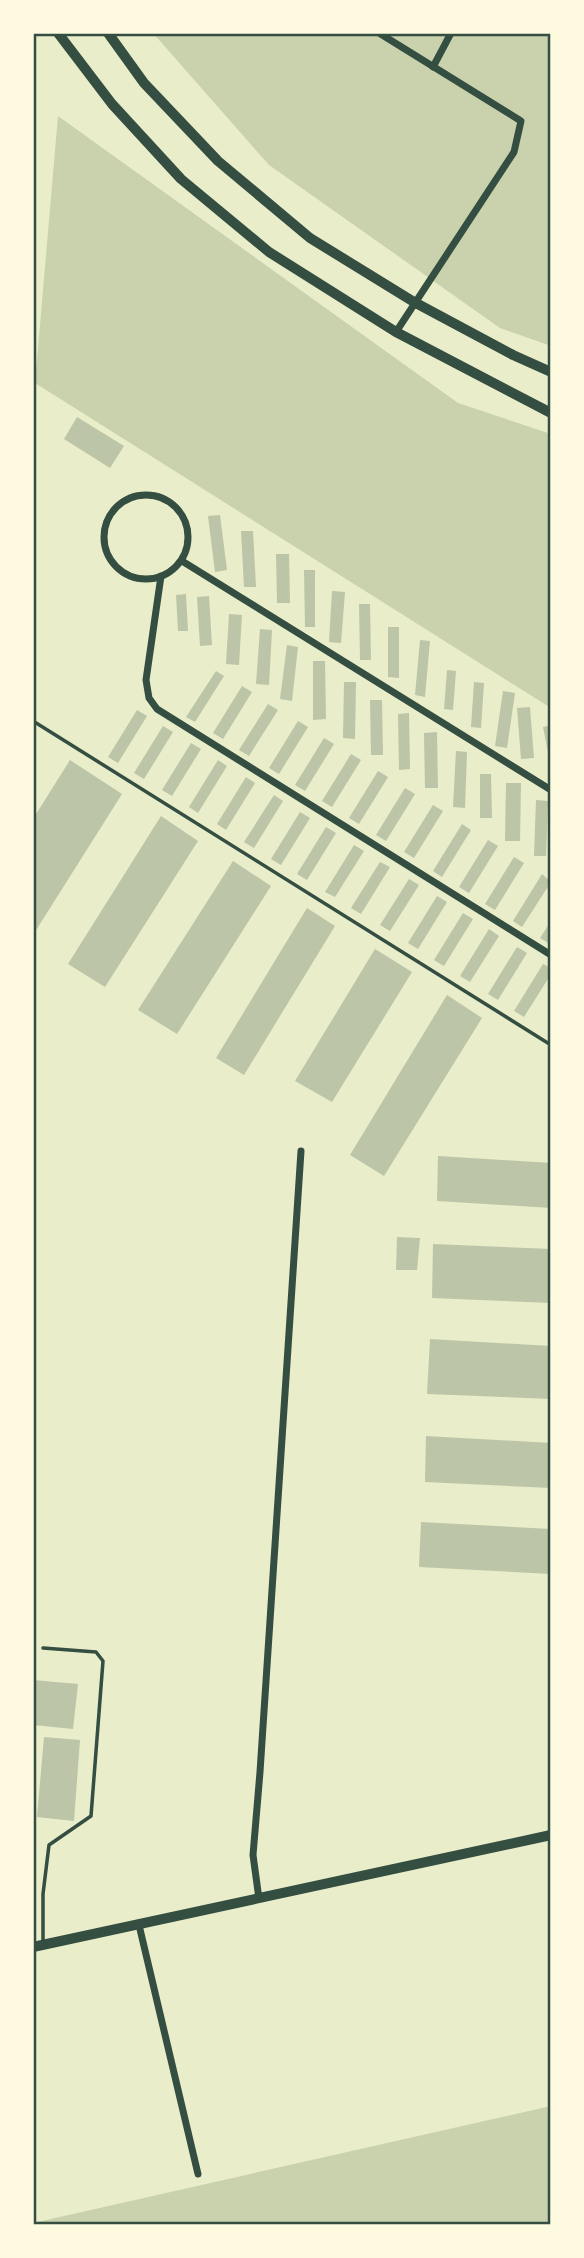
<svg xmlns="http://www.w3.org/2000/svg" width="584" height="2258" font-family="'Asap Condensed',sans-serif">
<rect width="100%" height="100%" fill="#e9edc9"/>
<g fill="#cad2ad">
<path d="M153 33H551V346L500 328 269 165Z"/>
<path d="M58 116 458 403 551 434V708L35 383Z"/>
<path d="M551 2106V2225H33V2223Z"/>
</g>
<g fill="#bcc5a7">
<path d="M77 417 124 446 110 468 64 439Z"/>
<path d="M220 515 227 570 215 572 208 516Z"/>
<path d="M241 531H253L256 587H244Z"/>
<path d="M276 554H289L290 603H277Z"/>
<path d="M304 570H315V627H305Z"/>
<path d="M332 591 345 592 341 643 329 642Z"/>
<path d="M186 594 188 631H178L176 595Z"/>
<path d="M209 596 212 645 200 646 197 597Z"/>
<path d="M359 604H370L371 660H360Z"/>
<path d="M229 614 242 615 239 665 226 664Z"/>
<path d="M388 627H399V678L388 677Z"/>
<path d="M260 629 272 630 269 685 256 684Z"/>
<path d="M420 640 430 641 425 697 415 695Z"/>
<path d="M287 645 298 647 292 701 280 699Z"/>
<path d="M313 661H325L326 719 313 720Z"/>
<path d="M447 670 456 671 453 710 444 709Z"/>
<path d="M216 671 224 676 195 722 186 717Z"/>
<path d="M344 682H356L355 739 343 738Z"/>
<path d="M474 682 484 683 481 728 471 727Z"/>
<path d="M242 686 252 692 223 739 213 733Z"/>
<path d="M503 691 515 693 507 748 495 746Z"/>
<path d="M370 700H382L383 755H371Z"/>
<path d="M268 704 278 710 249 756 239 750Z"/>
<path d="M530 707 534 758 521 759 517 708Z"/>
<path d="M137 710 147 716 118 763 108 757Z"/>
<path d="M409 713 410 769 399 770 398 714Z"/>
<path d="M298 721 308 727 279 774 269 768Z"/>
<path d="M551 725V757H549L543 727Z"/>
<path d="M163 726 173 732 144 779 134 773Z"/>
<path d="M437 732 438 788H425L424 733Z"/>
<path d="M324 738 334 744 305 791 295 785Z"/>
<path d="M191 743 201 749 172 796 162 790Z"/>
<path d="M456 751 467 752 465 808 453 807Z"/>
<path d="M351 754 361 760 332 807 322 801Z"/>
<path d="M70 760 122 794 33 935V819Z"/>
<path d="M218 760 227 766 198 813 189 807Z"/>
<path d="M378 771 388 777 359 824 349 818Z"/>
<path d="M480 774H491L492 818H480Z"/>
<path d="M246 777 255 783 226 830 217 824Z"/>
<path d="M506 783H521L520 841H505Z"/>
<path d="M405 788 415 794 386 841 376 835Z"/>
<path d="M274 795 283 801 254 848 244 842Z"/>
<path d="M536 800 548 801 546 856H534Z"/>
<path d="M433 805 443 811 414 858 404 852Z"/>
<path d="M300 812 310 818 281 865 271 859Z"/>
<path d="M161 816 198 841 105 987 68 964Z"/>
<path d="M462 824 471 830 442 877 433 871Z"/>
<path d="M326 827 336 833 307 880 297 874Z"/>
<path d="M488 840 498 846 469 893 459 887Z"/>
<path d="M354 845 364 851 335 897 325 892Z"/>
<path d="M514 857 524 863 495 910 485 904Z"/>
<path d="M233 861 271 886 177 1034 138 1010Z"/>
<path d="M380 862 390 867 361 914 351 908Z"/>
<path d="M542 874 551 882 522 927 513 921Z"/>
<path d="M409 879 419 885 390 931 380 925Z"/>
<path d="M437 896 447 902 418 949 408 943Z"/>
<path d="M307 908 335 926 244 1075 216 1058Z"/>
<path d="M463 913 473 919 444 966 434 960Z"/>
<path d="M551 921V943L550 944 540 938Z"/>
<path d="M489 929 499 936 470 982 460 976Z"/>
<path d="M517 947 527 953 498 1000 488 994Z"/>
<path d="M375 949 412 972 332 1102 295 1081Z"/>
<path d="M543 964 551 968V974L524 1017 514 1011Z"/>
<path d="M447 995 482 1018 384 1176 350 1155Z"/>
<path d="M438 1156 551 1163V1208L437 1201Z"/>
<path d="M397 1237 420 1238 417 1270H396Z"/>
<path d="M433 1244 551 1249V1303L432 1298Z"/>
<path d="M430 1339 551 1346V1399L427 1394Z"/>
<path d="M426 1436 551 1443V1488L425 1482Z"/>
<path d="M421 1522 551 1529V1574L419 1567Z"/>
<path d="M33 1680 78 1684 73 1729 33 1725Z"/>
<path d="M44 1737 80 1740 74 1821 37 1817Z"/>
</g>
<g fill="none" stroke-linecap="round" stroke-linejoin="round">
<g stroke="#344e41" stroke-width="3.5">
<path d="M33 721 551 1045"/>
<path d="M43 1648 96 1652 103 1661 91 1816 49 1845 43 1894V1942"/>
</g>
<g stroke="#344e41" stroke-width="7">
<path d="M379 33 521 121 514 152 396 332"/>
<path d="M433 67 451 33"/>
<circle cx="146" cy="537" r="42"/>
<path d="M182 561 551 790"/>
<path d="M161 576 146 680 149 698 157 709 551 955"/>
<path d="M259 1899 253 1855 260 1772 301 1151"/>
<path d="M139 1925 198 2174"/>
</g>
<g stroke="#344e41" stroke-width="10">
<path d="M58 33 112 104 181 179 269 252 396 332 551 413"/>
<path d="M108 33 144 83 218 161 310 238 414 302 513 355 551 372"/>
<path d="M33 1947 551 1835"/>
</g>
</g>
<rect width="584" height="2258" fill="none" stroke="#fefae0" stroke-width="70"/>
<rect x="35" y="35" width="514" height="2188" fill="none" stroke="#344e41" stroke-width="2.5"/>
</svg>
